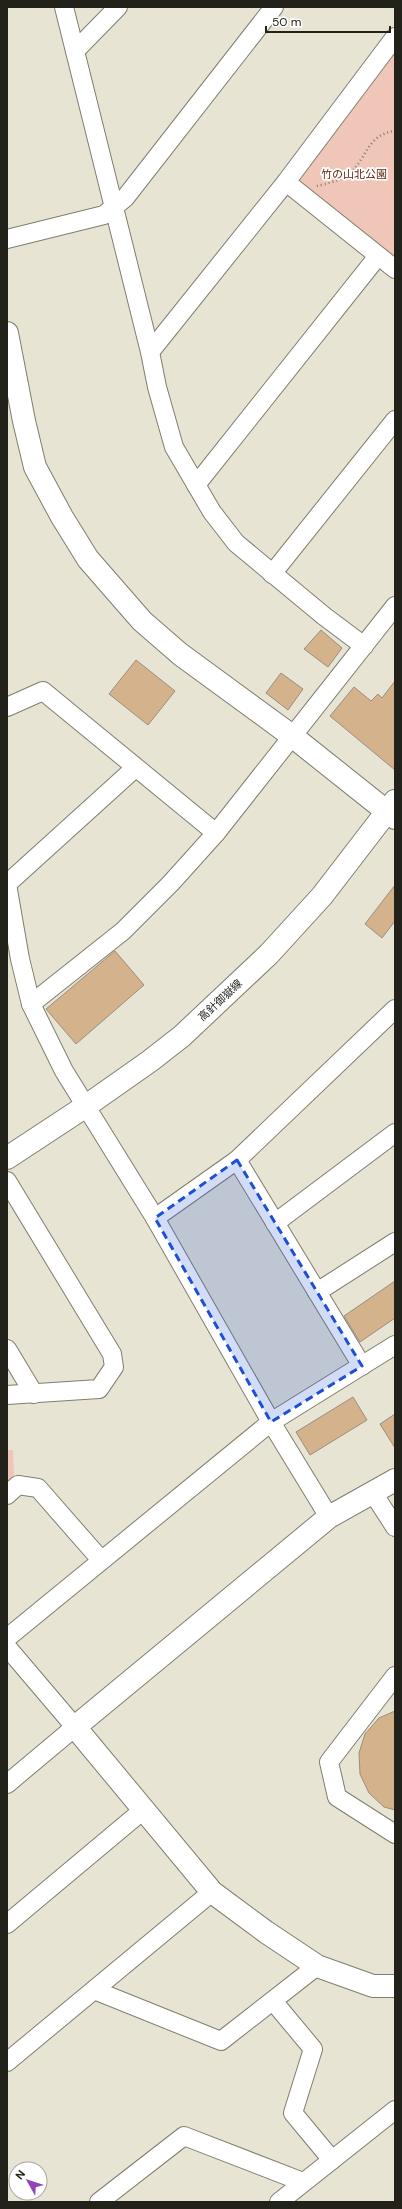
<svg xmlns="http://www.w3.org/2000/svg" width="402" height="2209" font-family="'DM Sans','Noto Sans JP',sans-serif">
<rect width="100%" height="100%" fill="#e7e4d3"/>
<g fill="#efc6b8">
<path d="M395 53V258L296 181Z"/>
<path d="M7 1450H13L14 1476 7 1481Z"/>
</g>
<g fill="#d4b28c" stroke="#9a8e81">
<path d="M321 630 342 648 328 667 304 649Z"/>
<path d="M136 660 175 691 148 725 109 694Z"/>
<path d="M281 673 303 689 288 710 266 693Z"/>
<path d="M395 681V770L330 716 354 687 371 701 378 694 382 698Z"/>
<path d="M395 885V921L382 938 365 924Z"/>
<path d="M115 951 144 985 76 1044 46 1009Z"/>
<path d="M395 1281V1318L360 1342 344 1316Z"/>
<path d="M353 1397 367 1420 310 1455 296 1432Z"/>
<path d="M395 1414V1448L380 1424Z"/>
<path d="M395 1711V1810L384 1807 369 1793 360 1774 359 1753 365 1734 379 1718Z"/>
</g>
<g fill="none" stroke-linecap="round" stroke-linejoin="round">
<g stroke="#807e6e" stroke-width="20">
<g id="street">
<path d="M64 7 150 352 157 387 174 447 212 512 236 543 324 616 364 646"/>
<path d="M75 51 118 7"/>
<path d="M286 182 395 269"/>
<path d="M7 239 104 215 125 198 274 7"/>
<path d="M150 352 286 182 395 37"/>
<path d="M196 485 378 256"/>
<path d="M272 574 395 420"/>
<path d="M7 707 43 691 216 833"/>
<path d="M7 884 20 959 31 1004 64 1071 155 1218 271 1422 329 1517"/>
<path d="M7 884 135 768"/>
<path d="M31 1004 123 931 171 883 216 833 395 606"/>
<path d="M237 1160 362 1366"/>
<path d="M7 1181 112 1354 114 1367 99 1389 7 1395"/>
<path d="M155 1218 237 1160 395 1009"/>
<path d="M275 1223 395 1133"/>
<path d="M317 1292 395 1242"/>
<path d="M7 1349 34 1394"/>
<path d="M373 1493 395 1527"/>
<path d="M7 1495 18 1485 38 1488 101 1560"/>
<path d="M7 1638 271 1422 395 1345"/>
<path d="M7 1647 75 1727 7 1784"/>
<path d="M395 1676 329 1762 337 1797 395 1834"/>
<path d="M7 1924 142 1811"/>
<path d="M94 1990 221 2041 317 1966"/>
<path d="M273 2001 313 2049 293 2113 332 2160"/>
<path d="M7 2062 212 1892"/>
<path d="M99 2202 184 2136 303 2182"/>
<path d="M279 2202 395 2110"/>
</g>
</g>
<g stroke="#807e6e" stroke-width="24">
<g id="secondary">
<path d="M7 333 24 421 35 467 62 517 88 559 142 621 180 654 292 736 395 818"/>
<path d="M7 1158 86 1106 150 1061 182 1036 269 954 322 896 395 801"/>
<path d="M395 1480 329 1517 75 1727 212 1892 266 1932 317 1966 373 1986H395"/>
</g>
</g>
<path stroke="#817f73" stroke-width="2.5" stroke-dasharray="1 3" stroke-linecap="butt" d="M317 186C326 184 343 180 349 174 367 159 367 134 395 131"/>
<use href="#street" stroke="#fff" stroke-width="18"/>
<use href="#secondary" stroke="#fff" stroke-width="22"/>
</g>
<path fill="#1d4ed8" fill-opacity="0.2" stroke="#1d4ed8" stroke-width="3" stroke-dasharray="8 5" stroke-linejoin="round" d="M237 1160 362 1366 271 1422 155 1218Z"/>
<g text-anchor="middle" stroke-width="3.5" stroke-linejoin="round" paint-order="stroke">
<g font-size="11" fill="#64270f" stroke="#fff">
<text x="354" y="178">竹の山北公園</text>
</g>
<g font-size="11" fill="#22211a" stroke="#fff">
<text transform="translate(220 1000) rotate(-43)" y="4">高針御嶽線</text>
</g>
</g>
<rect width="402" height="2209" fill="none" stroke="#22211a" stroke-width="16"/>
<g transform="translate(28 2181) rotate(309)"><circle r="19" fill="#ffffff" stroke="#a7a6a3"/>
<path d="M0-3L7 15L0 10L-7 15Z" fill="#9245b6"/>
<text y="-6" font-size="11" font-weight="bold" text-anchor="middle" fill="#22211a">N</text>
</g>
<path d="M266 26v6h124v-6" fill="none" stroke="#22211a" stroke-width="2"/>
<text x="272" y="26" font-size="12" fill="#22211a" stroke="#ffffff" stroke-width="3" paint-order="stroke">50 m</text>
</svg>
